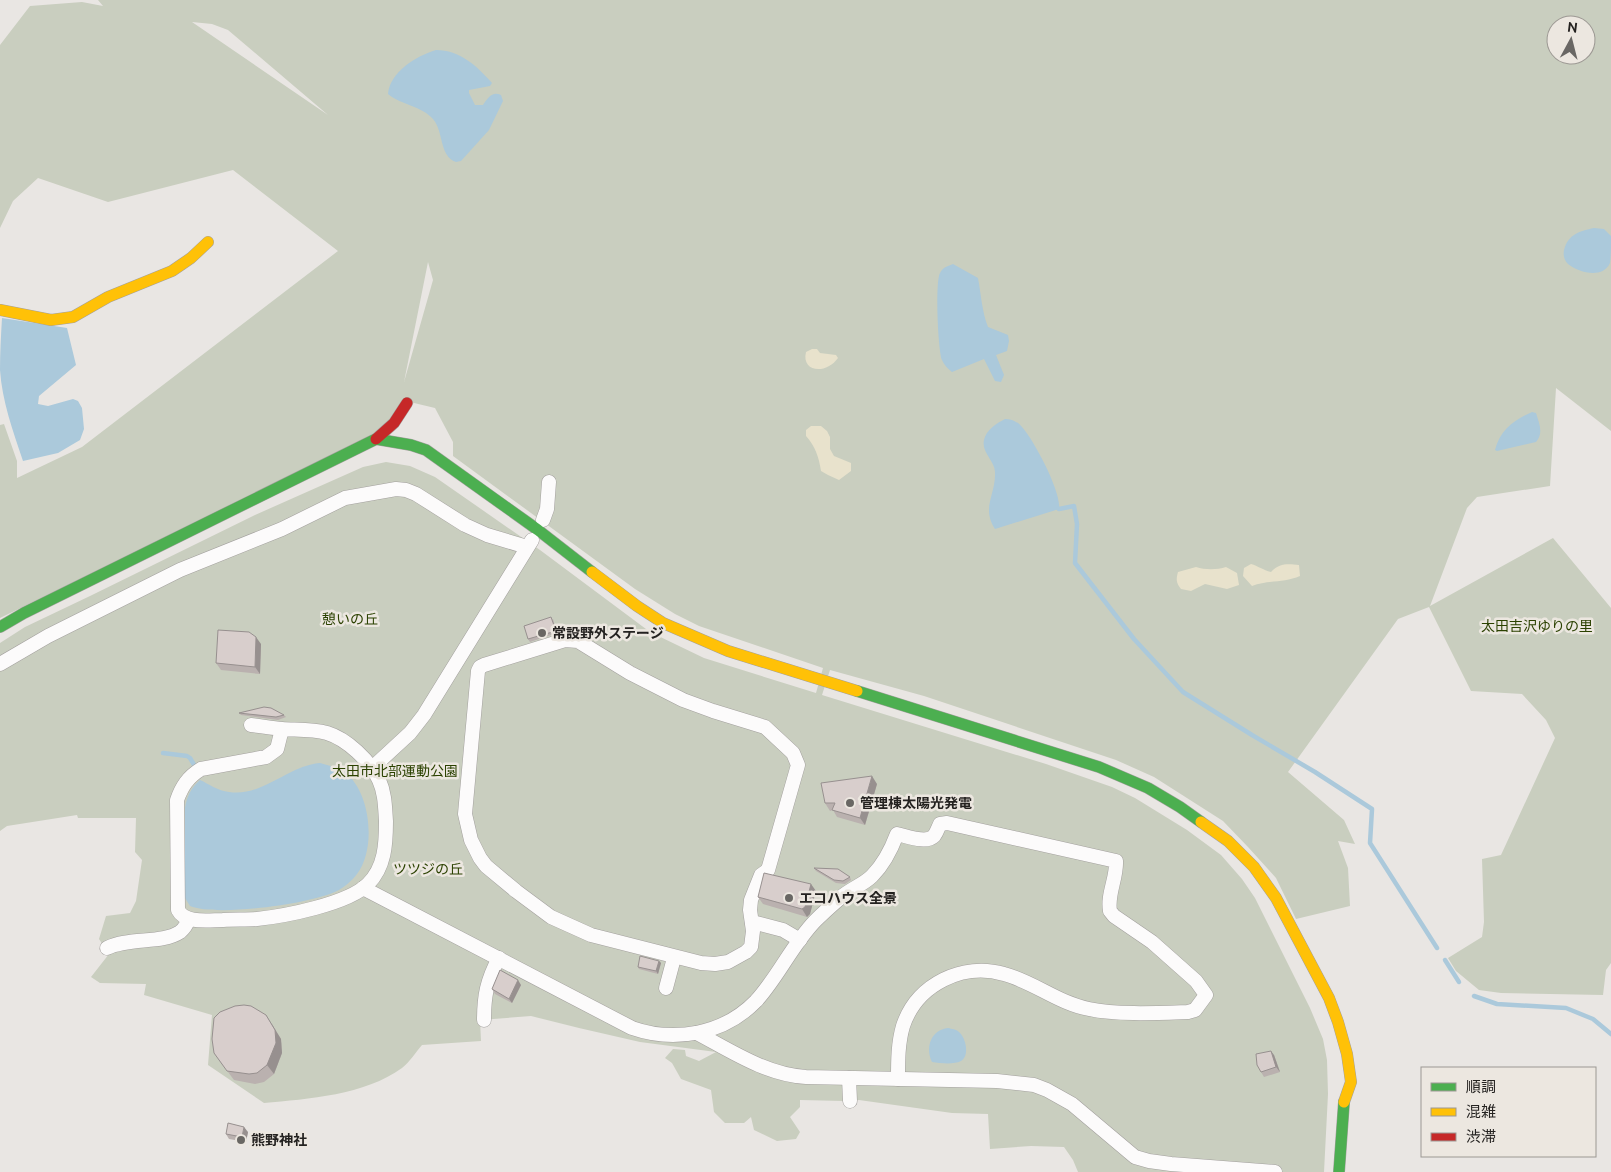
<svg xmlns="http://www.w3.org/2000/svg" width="1611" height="1172" font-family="Ubuntu,'Noto Sans JP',sans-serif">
<rect width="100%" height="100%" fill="#e9e6e3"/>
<path fill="#c9cebf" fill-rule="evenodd" d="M98 0H1611V431L1556 388 1550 486 1477 497 1467 508 1430 606 1553 538 1611 608V963L1606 970 1603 995 1501 993 1479 990 1456 971 1448 958 1482 937 1484 922 1482 859 1501 855 1555 738 1546 720 1522 694 1471 691 1429 607 1398 619 1288 772 1344 820 1355 844 1338 841 1348 868 1350 906 1296 919 1276 878 1248 847 1223 821 1154 777 1116 760 924 696 830 670 822 695 1046 764 1112 787 1135 798 1187 830 1221 855 1242 879 1255 898 1310 1008 1323 1039 1327 1060 1328 1094 1324 1172H1078L1073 1160 1064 1147 1031 1146 990 1149 988 1114 952 1113 859 1100 844 1101 800 1100V1107L790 1117 800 1132 796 1139 777 1141 754 1130 751 1117 744 1123H725L714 1112 711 1090 681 1079 672 1063 665 1058 673 1049 685 1050 686 1056 699 1061 716 1052 640 1042 579 1028 531 1016 480 1020 481 1041 422 1045C416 1052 409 1063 402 1068 365 1095 308 1099 264 1103L208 1065 212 1015 144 995 146 984 100 983 91 977 109 954 99 939 106 916 130 913 136 901 142 860 135 852 136 818H78L77 815 7 826 0 831V643L25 627 90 596 255 515 363 467 386 462 410 466 435 477 540 550 650 632 704 658 816 693 823 668 699 626 675 614 635 589 453 456V442L435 408 414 403 359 444 0 618V425L4 424 17 461V478L82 447 338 251 233 170 108 202 38 178 13 201 0 228V45L30 6 82 2 103 6ZM192 22 212 24 228 30 328 115ZM1556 25H1586V55H1556ZM428 262 433 280 404 382Z"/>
<g fill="#e8e2cc">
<path d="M812 349H817L820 353 836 355 838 358C826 375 801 372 806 352Z"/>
<path d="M811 426H821L827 431 830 437V449L834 456 851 463V471L839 480 828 475 821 471C819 457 815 446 806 436V430Z"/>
<path d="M1251 564C1258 566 1263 570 1271 572 1280 563 1287 564 1299 565L1300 576C1284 583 1268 580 1252 586L1243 576 1244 568Z"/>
<path d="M1196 567C1205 570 1217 570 1226 567L1237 573 1239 585 1227 589 1205 584 1191 591 1181 589C1176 583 1176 579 1178 572Z"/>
</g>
<g fill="#abc9db">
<path d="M436 50C460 50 477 66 492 83L490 86 469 90V93L475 105H483C488 98 492 91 501 95L503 101 489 130 461 161 456 162C439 156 444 132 433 119 422 106 401 105 388 94 390 72 416 56 436 50Z"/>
<path d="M1594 228 1604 229 1611 236C1611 244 1611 256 1610 263 1603 279 1579 273 1568 264 1564 260 1563 255 1564 250 1568 234 1580 231 1594 228Z"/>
<path d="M953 264 978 278C981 294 982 312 988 327L1008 335 1009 341 1007 351 996 355 1004 375 1001 382 995 381 984 359 952 372C948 369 944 365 942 360 938 348 935 282 940 273 943 267 948 266 953 264Z"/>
<path d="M2 318 67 328 76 365 39 396 38 404 48 406 73 399 78 401 82 408 84 429 80 440 58 453 23 461C13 431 2 401 0 370 0 352 1 335 2 318Z"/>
<path d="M1532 412 1536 413C1539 423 1544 433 1536 442L1497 451 1495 450C1500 430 1514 420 1532 412Z"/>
<path d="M1005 419C1012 419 1018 422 1022 427 1034 440 1062 493 1059 509L995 529C981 507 996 495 995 472 995 461 981 452 984 440 986 430 997 423 1005 419Z"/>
<path d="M320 763C329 766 340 767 348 775 371 796 376 849 357 874 353 880 343 888 337 891 311 904 216 917 190 906L185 898V808C187 796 191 788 200 780 209 784 218 791 229 792 263 797 287 766 320 763Z"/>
<path d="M948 1028C952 1029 956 1029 959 1032 966 1038 970 1056 961 1061 953 1065 940 1063 932 1062 925 1047 931 1030 948 1028Z"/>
</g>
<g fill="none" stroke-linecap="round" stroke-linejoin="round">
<g stroke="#abc9db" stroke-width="4.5">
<path d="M1059 509 1074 506 1077 524 1075 563 1134 639 1183 692 1252 735 1315 772 1372 809 1370 843 1437 948"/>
<path d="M163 753 187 756 190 758 196 768"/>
<path d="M1445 960 1459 982"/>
<path d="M1474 996 1497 1004 1566 1008 1593 1019 1611 1034"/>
</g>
<g stroke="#a3a09e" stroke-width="15">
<g id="street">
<path d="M543 520 547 509 549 482"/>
<path d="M565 640 578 641 630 673 683 700 713 711 765 727 793 753 798 765 768 870 761 875 751 900 750 910 753 931 751 947 746 952 728 962 715 964 701 963 591 935 551 917 516 891 486 866 480 858 471 840 465 814 478 671 480 667 484 665Z"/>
<path d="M0 664 48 636 180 570 282 529 345 498 396 489 406 490 416 494 465 525 487 535 527 547"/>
<path d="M251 725C261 726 271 728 282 729 296 730 312 729 327 733 347 739 370 761 379 780 385 793 385 807 386 821 386 844 385 867 368 884 348 904 285 916 257 919 246 920 234 919 223 920 209 920 185 924 178 910L177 800C182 786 188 777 201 769L266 757 277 749 282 729"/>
<path d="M371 769 410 733 424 715 532 540"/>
<path d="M363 888 632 1028C675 1043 724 1034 756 1001 778 977 792 945 815 921 823 913 832 905 840 898 850 889 863 885 872 876 884 864 891 850 897 834 907 836 926 844 934 836 937 832 938 828 940 824L947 823 1116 861C1117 878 1107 894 1110 911L1114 916 1152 942 1196 981 1206 995 1195 1010 1188 1012C1158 1013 1117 1015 1089 1009 1058 1003 1034 982 1004 974 963 962 917 984 903 1026 898 1043 898 1061 898 1079"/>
<path d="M752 922 783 930 800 940"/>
<path d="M107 948C129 937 162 944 180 932 185 928 187 924 189 919"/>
<path d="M666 988 674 958"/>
<path d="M484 1020C484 996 487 980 499 958"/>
<path d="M697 1033C731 1051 767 1075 806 1077L997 1081 1034 1085 1047 1090 1072 1104 1135 1157 1149 1161 1171 1164 1275 1172"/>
<path d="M849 1078 850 1101"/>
</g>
</g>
<g stroke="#a3a09e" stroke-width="12">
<g id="fast">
<path d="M0 627 24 613 376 439 411 445 426 450 538 530 592 572"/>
<path d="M857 691 1099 767 1148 788 1180 807 1201 822"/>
<path d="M1339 1172 1344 1102"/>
</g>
</g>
<g stroke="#a3a09e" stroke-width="12">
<g id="slow">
<path d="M0 310 51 320 73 317 108 297 172 271 191 258 208 242"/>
<path d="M592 572 637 606 663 623 728 651 857 691"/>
<path d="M1201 822 1228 841 1254 867 1276 898 1329 998 1338 1022 1347 1054 1351 1082 1344 1102"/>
</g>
</g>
<g stroke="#a3a09e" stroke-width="12">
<path id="jam" d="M376 439 394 423 407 403"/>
</g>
<use href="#street" stroke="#fcfbfb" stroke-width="14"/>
<use href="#fast" stroke="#4caf50" stroke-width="11"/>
<use href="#slow" stroke="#ffc107" stroke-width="11"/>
<use href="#jam" stroke="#c62828" stroke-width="11"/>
</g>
<g fill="#bab1af">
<path d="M553 619 557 633 530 642 528 639Z"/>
<path d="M261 644 260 674 221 670 216 663Z"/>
<path d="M239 713 284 715 286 717 278 720 241 715Z"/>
<path d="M877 784 865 825 837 817 833 810 830 811 825 803Z"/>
<path d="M814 868 850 877 851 880 845 884 836 883 816 871Z"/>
<path d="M816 891 810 914 807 917 763 904 758 897Z"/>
<path d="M659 961 661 963 658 974 639 969 638 967Z"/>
<path d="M521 985 512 1003 495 994 492 989Z"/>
<path d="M272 1024 281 1039 282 1053 274 1074 264 1082 255 1084 234 1080 214 1053Z"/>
<path d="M1274 1055 1280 1072 1264 1077 1261 1072Z"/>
<path d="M248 1132 246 1142 229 1139 226 1134Z"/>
</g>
<g fill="#97908f">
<path d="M256 637 261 644 260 674 255 667Z"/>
<path d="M872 776 877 784 865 825 860 818Z"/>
<path d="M811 884 816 891 810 914 807 917 802 909Z"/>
<path d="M659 961 661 963 658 974 656 971Z"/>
<path d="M518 980 521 985 512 1003 509 999Z"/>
<path d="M266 1015 281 1039 282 1053 274 1074 267 1065Z"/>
<path d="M1271 1051 1274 1055 1280 1072 1276 1067Z"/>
<path d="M244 1127 248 1132 246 1142 242 1137Z"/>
</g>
<g fill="#d8cecc" stroke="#97908f">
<path d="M551 617 556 631 528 639 524 626Z"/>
<path d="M218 630 249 632 256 637 255 667 216 663Z"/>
<path d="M264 707 271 708 284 715 276 717 239 713Z"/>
<path d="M872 776 860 818 832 810 835 803H825L821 783Z"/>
<path d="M814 868 838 869 850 877 843 881 834 880Z"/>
<path d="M764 873 811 884 805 907 802 909 758 897Z"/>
<path d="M640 956 659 961 656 971 638 967Z"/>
<path d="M500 970 518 980 509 999 492 989Z"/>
<path d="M244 1005 251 1006 266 1015 275 1030 276 1043 267 1065 257 1073 249 1074 227 1071 214 1053 212 1039 214 1018 220 1012 235 1006Z"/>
<path d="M1271 1051 1276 1067 1261 1072 1257 1065 1256 1054Z"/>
<path d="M228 1123 244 1127 242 1137 226 1134Z"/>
</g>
<g fill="#696764" stroke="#ece7e0" stroke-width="2">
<circle cx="542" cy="633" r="5"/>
<circle cx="850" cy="803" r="5"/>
<circle cx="789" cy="898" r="5"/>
<circle cx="241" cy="1140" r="5"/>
</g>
<g text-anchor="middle" stroke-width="5" stroke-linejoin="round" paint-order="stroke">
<g font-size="14" fill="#2b4100" stroke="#ece7e0">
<text x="350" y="624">憩いの丘</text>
<text x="1537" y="631">太田吉沢ゆりの里</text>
<text x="395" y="776">太田市北部運動公園</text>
<text x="428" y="874">ツツジの丘</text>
</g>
<g font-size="14" font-weight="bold" fill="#242220" stroke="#ece7e0" text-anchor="start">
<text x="552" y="638">常設野外ステージ</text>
<text x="860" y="808">管理棟太陽光発電</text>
<text x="799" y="903">エコハウス全景</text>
<text x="251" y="1145">熊野神社</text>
</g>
</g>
<rect x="1421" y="1067" width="175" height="90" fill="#ece7e0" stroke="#9c9893"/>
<rect x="1431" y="1083" width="25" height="8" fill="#4caf50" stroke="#9c9893"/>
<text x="1466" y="1092" font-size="15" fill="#242220">順調</text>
<rect x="1431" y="1108" width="25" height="8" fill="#ffc107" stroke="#9c9893"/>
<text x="1466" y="1117" font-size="15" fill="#242220">混雑</text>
<rect x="1431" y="1133" width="25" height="8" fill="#c62828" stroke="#9c9893"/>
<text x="1466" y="1142" font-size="15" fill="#242220">渋滞</text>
<g transform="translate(1571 40) rotate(7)"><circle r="24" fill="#ece7e0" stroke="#9c9893"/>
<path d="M0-4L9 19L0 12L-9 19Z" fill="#696764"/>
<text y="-8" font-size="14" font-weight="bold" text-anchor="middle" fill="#242220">N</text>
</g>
</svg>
